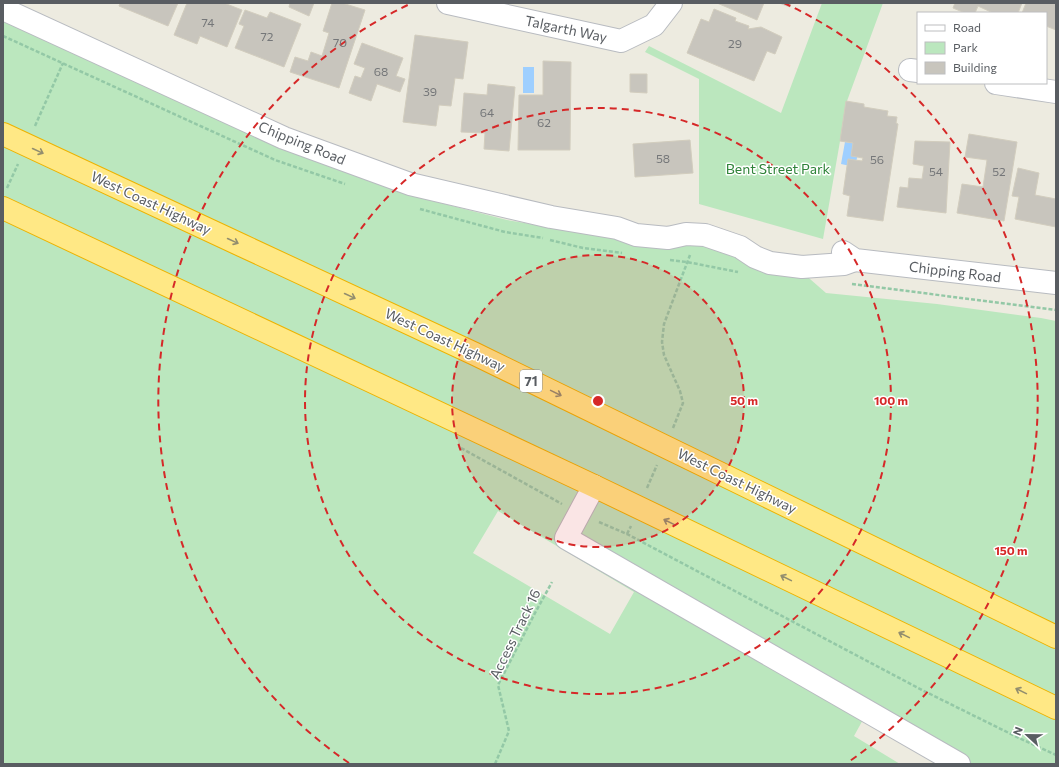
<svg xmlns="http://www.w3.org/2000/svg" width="1059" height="767" font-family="Commissioner,sans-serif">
<rect width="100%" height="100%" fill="#edebe0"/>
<g fill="#bbe7be" fill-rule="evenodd">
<path d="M822 3H883L847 101 823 239 699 204V79L645 52 649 46 781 113Z"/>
<path d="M3 21 280 148 406 194 507 220 635 241 686 240 802 272 826 293 937 304 1041 318 1056 321V764H946L865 716 854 736 900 764H3ZM498 511 634 592 610 634 473 553Z"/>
</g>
<g fill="#9ecfff">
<rect x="523" y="67" width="11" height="26"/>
<path d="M845 142 860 144 855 167 841 164Z"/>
</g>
<g fill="#c8c5bd" stroke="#d2cdbe">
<path d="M120 3H178L168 26 119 6Z"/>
<path d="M187 3H224L242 10 227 47 200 36 197 44 174 35Z"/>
<path d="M290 3H314L309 16 289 7Z"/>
<path d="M332 3H342L365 10 339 88 290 72 295 57 308 61 311 52 322 56 329 33 323 31Z"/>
<path d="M717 3H764L757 20Z"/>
<path d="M779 3H791L790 7Z"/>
<path d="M955 3H1022L1018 13H993L978 6 975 13H965L953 8Z"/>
<path d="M1026 3H1056V30L1046 26V13H1022Z"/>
<path d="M714 9 736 18 735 21 749 26 748 29 761 27 782 37 775 54 767 51 754 81 687 53 701 19 709 22Z"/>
<path d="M245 10 267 18 270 12 301 24 284 67 235 48 244 26 239 24Z"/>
<path d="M415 35 468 42 463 79 455 78 451 106 439 105 436 126 403 122Z"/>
<path d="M362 43 403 58 396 76 405 79 400 92 377 84 371 101 349 93 355 76 361 78 365 68 354 64Z"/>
<path d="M543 61 571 62 570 150H518L519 95H543Z"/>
<path d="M630 74H647V93L630 92Z"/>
<path d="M488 84 515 87 509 151 484 149 485 133 461 132 464 93 487 95Z"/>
<path d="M846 101 864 104V107L888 111 887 116 897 117 896 123 898 124 883 221 847 216 850 196 843 194 848 159 862 161 863 158 851 156 853 143 840 141Z"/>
<path d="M969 134 1017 142 1004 221 957 213 962 184 983 187 987 160 965 157Z"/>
<path d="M690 140 693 173 635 177 633 144Z"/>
<path d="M915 141 950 142 946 213 897 207 900 187 908 188 909 178 922 179 924 166 913 164Z"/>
<path d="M1018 168 1039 173 1035 195 1056 199V227L1015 219 1019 197 1012 196Z"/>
</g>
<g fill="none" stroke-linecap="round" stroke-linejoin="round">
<g stroke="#b8bbc0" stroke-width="24">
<g id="minor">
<path d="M448 3 621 41 654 25 671 3"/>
<path d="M3 9 284 138 410 184 551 217 617 228 636 235 668 238 686 234 705 235 740 247 755 257 770 263 802 267 844 264 855 260"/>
<path d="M910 70 918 71"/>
<path d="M996 83 1056 92"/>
<path d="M843 252 855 260 1056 283"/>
<path d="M594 486 566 538 959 764"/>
</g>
</g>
<g stroke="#edb300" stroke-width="24">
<g id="highway">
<path d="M3 134 241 245 475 354 1056 637"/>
<path d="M3 208 594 486 1056 708"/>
</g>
</g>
<g stroke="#93c8a6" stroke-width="2.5" stroke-dasharray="4 2" stroke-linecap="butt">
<path d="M3 36 275 160 345 184"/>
<path d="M35 126 63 63"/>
<path d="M7 188 18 164"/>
<path d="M420 209 505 232 543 238"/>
<path d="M550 240 583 248 622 253"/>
<path d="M670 260 687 262 738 272"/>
<path d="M852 284 1056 310"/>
<path d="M673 428 683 403 680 391 664 355 662 342 664 324 690 255"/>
<path d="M461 448 562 504"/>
<path d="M647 488 657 465"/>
<path d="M599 522 627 534 922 690 1019 738 1056 755"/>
<path d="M627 534 631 526"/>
<path d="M495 764 509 731 498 685 535 613 552 582"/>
</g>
<use href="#minor" stroke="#fff" stroke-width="22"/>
<use href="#highway" stroke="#ffe885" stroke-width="22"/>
</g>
<defs><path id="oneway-shaft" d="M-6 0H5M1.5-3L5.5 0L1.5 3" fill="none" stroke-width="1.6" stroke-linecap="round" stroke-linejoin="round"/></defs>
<g stroke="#938e6e">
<use href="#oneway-shaft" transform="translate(38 151) rotate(25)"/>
<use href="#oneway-shaft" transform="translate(233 241) rotate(25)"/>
<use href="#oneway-shaft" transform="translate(350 296) rotate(25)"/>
<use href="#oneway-shaft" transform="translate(556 393) rotate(26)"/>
<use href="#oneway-shaft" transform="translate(669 522) rotate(-154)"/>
<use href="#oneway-shaft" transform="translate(786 578) rotate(-154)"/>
<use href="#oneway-shaft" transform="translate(904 635) rotate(-154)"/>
<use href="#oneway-shaft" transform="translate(1021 691) rotate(-154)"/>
</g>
<circle cx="598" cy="401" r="146" fill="#d62828" fill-opacity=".12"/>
<g fill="none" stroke="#d62828" stroke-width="2" stroke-dasharray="7 5">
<circle cx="598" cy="401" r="146"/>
<circle cx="598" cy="401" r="293"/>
<path d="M349 763A439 439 0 0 1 412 3M784 3A439 439 0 0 1 847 763"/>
</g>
<g text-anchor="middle" stroke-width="3" stroke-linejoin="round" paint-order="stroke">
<g font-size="12" fill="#757779">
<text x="208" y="27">74</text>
<text x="267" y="41">72</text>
<text x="340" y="47">70</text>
<text x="735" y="48">29</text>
<text x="381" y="76">68</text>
<text x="430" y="96">39</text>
<text x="487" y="117">64</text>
<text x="544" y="127">62</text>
<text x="663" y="163">58</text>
<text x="877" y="164">56</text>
<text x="936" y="176">54</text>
<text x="999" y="176">52</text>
</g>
<rect fill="#fff" stroke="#8b8e91" stroke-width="1" x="520" y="370" width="22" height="22" rx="3"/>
<g font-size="13" font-weight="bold" fill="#595d62">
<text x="531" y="386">71</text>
</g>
<g font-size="14" fill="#595d62" stroke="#fff">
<text transform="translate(566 29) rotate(12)" y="5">Talgarth Way</text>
<text transform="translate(302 143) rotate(22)" y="5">Chipping Road</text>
<text transform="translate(151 203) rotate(25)" y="5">West Coast Highway</text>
<text transform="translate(955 272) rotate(7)" y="5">Chipping Road</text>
<text transform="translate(445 340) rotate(25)" y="5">West Coast Highway</text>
<text transform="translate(737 481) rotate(26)" y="5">West Coast Highway</text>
<text transform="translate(515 634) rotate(-64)" y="5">Access Track 16</text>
</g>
<g font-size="14" fill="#2f8339" stroke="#fff">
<text x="778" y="174">Bent Street Park</text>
</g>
</g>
<circle cx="598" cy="401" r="6" fill="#d62828" stroke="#fff" stroke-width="2"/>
<g font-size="12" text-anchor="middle" font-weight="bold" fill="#d62828" stroke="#fff" stroke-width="3" stroke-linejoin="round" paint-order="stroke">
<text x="744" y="405">50 m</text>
<text x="891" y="405">100 m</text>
<text x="1011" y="555">150 m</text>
</g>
<rect width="1059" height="767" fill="none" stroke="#595d62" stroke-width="8"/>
<rect x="917" y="12" width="130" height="72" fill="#ffffff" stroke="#bdbec0"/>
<rect x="925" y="25" width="20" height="6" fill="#ffffff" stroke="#bdbec0"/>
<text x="953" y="32" font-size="12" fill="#595d62">Road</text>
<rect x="925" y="42" width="20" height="12" fill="#bbe7be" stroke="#bdbec0"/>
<text x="953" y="52" font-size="12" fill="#595d62">Park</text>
<rect x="925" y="62" width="20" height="12" fill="#c8c5bd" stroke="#bdbec0"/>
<text x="953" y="72" font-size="12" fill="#595d62">Building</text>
<g transform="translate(1027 735) rotate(292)" stroke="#ffffff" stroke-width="3" paint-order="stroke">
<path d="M0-3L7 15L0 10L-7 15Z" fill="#595d62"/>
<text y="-6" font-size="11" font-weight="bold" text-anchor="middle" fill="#595d62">N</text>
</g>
</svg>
